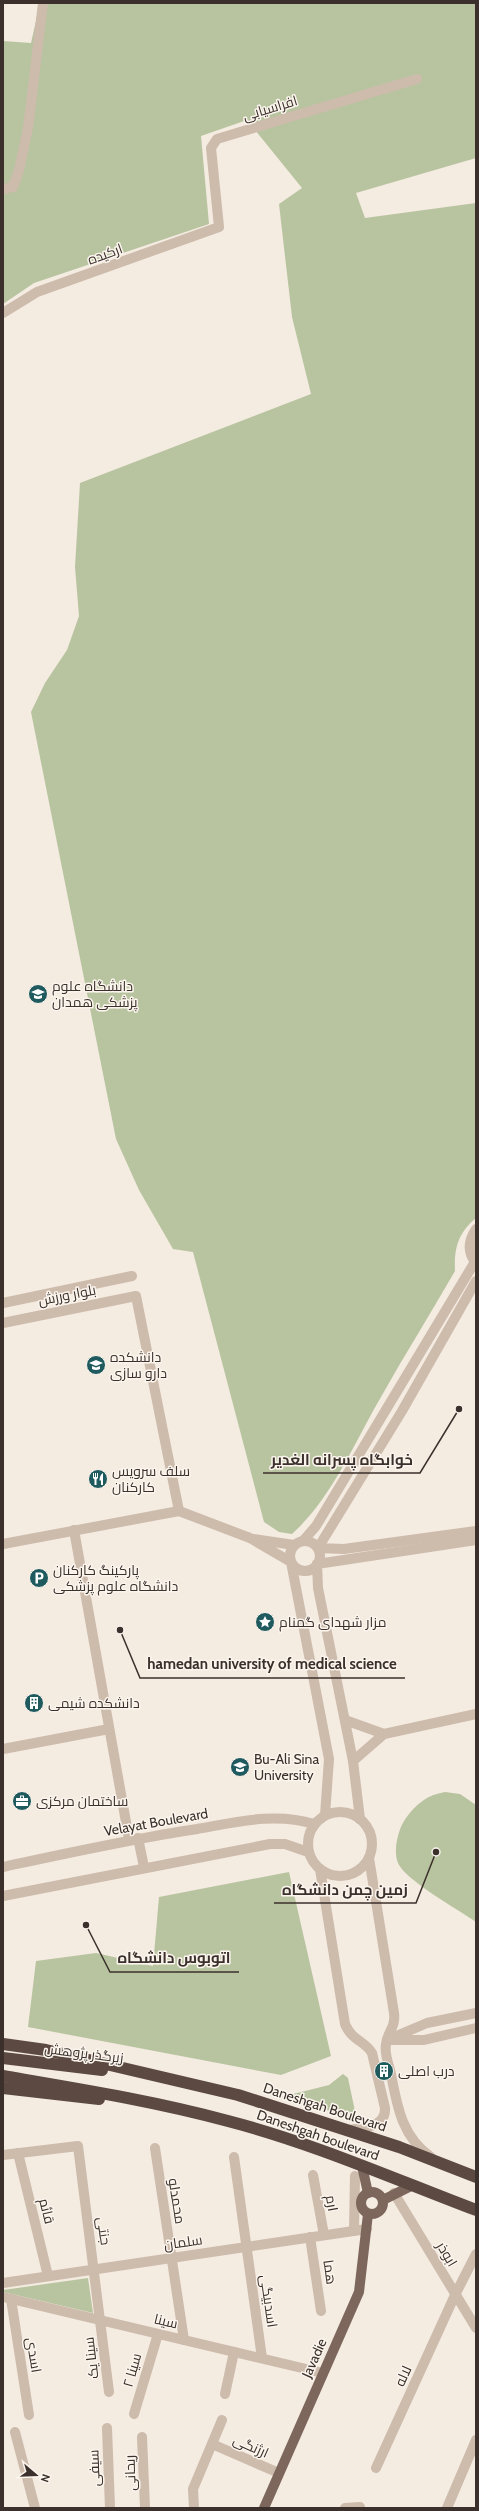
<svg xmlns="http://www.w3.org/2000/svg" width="479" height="2511" font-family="Cabin,Cairo,sans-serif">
<rect width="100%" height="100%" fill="#f4ebe1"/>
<g fill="#b8c4a0">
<path d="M40 3H476V158L356 193 365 218 476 203V1218C458 1233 454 1248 455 1271 431 1313 405 1354 381 1397 354 1443 332 1498 292 1534L279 1532 264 1522 193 1252 173 1249 139 1190 116 1139 31 712 45 683 67 650 79 616 75 567 80 483 311 394 292 317 279 204 302 188 247 120 201 136 209 224 34 283 3 304V41L31 43Z"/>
<path d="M445 1792 460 1794 476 1805V1922C459 1910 405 1880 398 1863 393 1850 398 1829 406 1818 416 1804 427 1795 445 1792Z"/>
<path d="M289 1872 331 2056 281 2075 28 2027 36 1961 96 1953 153 1966 159 1897Z"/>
<path d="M343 2074 348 2078 356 2116 352 2120 337 2113 281 2097 329 2085Z"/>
<path d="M88 2278 93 2313 3 2292V2290Z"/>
</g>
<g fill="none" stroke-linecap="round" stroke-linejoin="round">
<g stroke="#cdbbac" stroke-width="10">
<path d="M3 189 13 187 19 170 28 128 43 3"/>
<path d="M3 313 37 292 219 227 211 148 217 139 417 79"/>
<path d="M476 1229C468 1241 467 1252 476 1263"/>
<path d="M476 1281 402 1411 318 1548 344 1549 476 1531"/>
<path d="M3 1303 132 1276"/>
<path d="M3 1323 136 1296 179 1511"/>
<path d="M74 1530 129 1839"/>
<path d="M253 1539 294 1545"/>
<path d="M303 1541 316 1526 476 1260"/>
<circle cx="305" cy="1556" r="15"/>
<path d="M3 1544 179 1511 250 1538 291 1562 329 1759 325 1815"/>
<path d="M345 1720 384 1734"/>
<path d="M3 1749 109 1729"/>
<path d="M353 1761 384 1734 476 1714"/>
<circle cx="340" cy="1844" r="32"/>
<path d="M360 1819 353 1761 318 1588 317 1564 476 1540"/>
<path d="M138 1838 144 1867"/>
<path d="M369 1858 394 2013C396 2028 387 2032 386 2044 384 2054 389 2065 391 2074 397 2106 402 2137 431 2157"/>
<path d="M3 1867C68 1853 131 1839 197 1829 237 1822 275 1812 314 1824"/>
<path d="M320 1869 345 2024C352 2041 364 2040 372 2053L385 2108C386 2128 362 2128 348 2130"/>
<path d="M3 1896 270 1844H285L308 1852"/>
<path d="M387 2040 427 2023 476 2013"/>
<path d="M389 2040H424L476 2028"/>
<path d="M155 2148 184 2340"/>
<path d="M18 2153 48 2276"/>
<path d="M3 2155 78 2146 109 2392"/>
<path d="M234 2157 262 2358"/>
<path d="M313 2175 324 2235"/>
<path d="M394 2193 476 2328"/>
<path d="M354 2231 355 2176"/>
<path d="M310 2237 321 2311"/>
<path d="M3 2283 367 2229"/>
<path d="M3 2297 323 2373"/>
<path d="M11 2299 29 2415"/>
<path d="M225 2394 234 2352"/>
<path d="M134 2414 158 2334"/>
<path d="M107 2428 110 2508"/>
<path d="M15 2432 35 2508"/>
<path d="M142 2437 145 2508"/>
<path d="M212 2444 279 2473"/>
<path d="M376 2468 455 2295 476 2254"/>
<path d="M194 2508 193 2489 222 2420"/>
<path d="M345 2508 360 2507"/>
<path d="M447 2508 476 2440"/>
</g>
<g stroke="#7d675c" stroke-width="10">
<path d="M362 2166 368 2193"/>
<circle cx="372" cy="2203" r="11"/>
<path d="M383 2200 411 2186"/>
<path d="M264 2508 359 2292 368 2214"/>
</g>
<g stroke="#5c4a42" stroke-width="12">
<path d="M3 2044 46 2050 238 2095 399 2147 476 2177"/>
<path d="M3 2058 102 2070"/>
<path d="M3 2076C79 2089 154 2101 228 2121 313 2143 394 2179 476 2210"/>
<path d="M3 2088 99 2099"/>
</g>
</g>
<defs>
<g id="university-disc" transform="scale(1)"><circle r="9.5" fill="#1f5a5e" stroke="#fbf5ee"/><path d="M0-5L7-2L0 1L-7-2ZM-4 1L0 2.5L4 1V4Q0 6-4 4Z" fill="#fff"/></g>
<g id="restaurant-disc" transform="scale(1)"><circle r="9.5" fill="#1f5a5e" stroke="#fbf5ee"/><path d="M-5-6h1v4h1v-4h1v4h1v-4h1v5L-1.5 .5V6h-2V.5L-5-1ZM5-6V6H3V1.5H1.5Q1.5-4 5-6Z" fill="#fff"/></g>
<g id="parking-disc" transform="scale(1)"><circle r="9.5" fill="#1f5a5e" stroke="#fbf5ee"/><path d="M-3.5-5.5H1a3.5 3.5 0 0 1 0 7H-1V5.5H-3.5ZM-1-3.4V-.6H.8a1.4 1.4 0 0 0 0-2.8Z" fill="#fff"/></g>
<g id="sight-disc" transform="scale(1)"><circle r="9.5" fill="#1f5a5e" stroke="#fbf5ee"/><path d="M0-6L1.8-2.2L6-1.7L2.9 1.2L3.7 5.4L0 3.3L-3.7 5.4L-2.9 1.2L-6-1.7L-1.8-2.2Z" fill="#fff"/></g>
<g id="building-disc" transform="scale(1)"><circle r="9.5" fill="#1f5a5e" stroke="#fbf5ee"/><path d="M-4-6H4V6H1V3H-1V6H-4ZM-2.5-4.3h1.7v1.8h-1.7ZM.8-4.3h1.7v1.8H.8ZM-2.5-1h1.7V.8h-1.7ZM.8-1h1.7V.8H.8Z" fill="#fff"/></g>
<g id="office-disc" transform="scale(1)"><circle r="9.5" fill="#1f5a5e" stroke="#fbf5ee"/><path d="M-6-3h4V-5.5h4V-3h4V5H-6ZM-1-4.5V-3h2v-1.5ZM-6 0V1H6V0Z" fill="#fff"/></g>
</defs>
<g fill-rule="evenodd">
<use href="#university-disc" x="38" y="994"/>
<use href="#university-disc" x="96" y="1365"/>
<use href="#restaurant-disc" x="98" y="1479"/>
<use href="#parking-disc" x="39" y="1578"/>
<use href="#sight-disc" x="265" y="1622"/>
<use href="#building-disc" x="34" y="1703"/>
<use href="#university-disc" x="240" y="1767"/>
<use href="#office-disc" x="22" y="1801"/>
<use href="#building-disc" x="384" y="2071"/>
</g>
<g text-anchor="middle" stroke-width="3" stroke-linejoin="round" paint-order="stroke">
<g font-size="14" fill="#3b302b" stroke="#fbf5ee">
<text transform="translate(270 108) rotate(-17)" y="5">افراسیابی</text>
<text transform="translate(105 254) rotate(-20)" y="5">ارکیده</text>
<text transform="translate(67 1295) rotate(-11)" y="5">بلوار ورزش</text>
<text transform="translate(156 1822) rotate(-10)" y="5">Velayat Boulevard</text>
<text transform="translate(84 2053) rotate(7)" y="5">زیرگذر پژوهش</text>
<text transform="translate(325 2107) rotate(18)" y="5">Daneshgah Boulevard</text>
<text transform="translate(318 2135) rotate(19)" y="5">Daneshgah boulevard</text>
<text transform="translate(177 2201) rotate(81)" y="5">محمدلو</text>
<text transform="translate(332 2203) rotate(80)" y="5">ارم</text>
<text transform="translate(47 2211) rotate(76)" y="5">قائم</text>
<text transform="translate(104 2231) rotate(82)" y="5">جنتی</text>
<text transform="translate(183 2242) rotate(-8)" y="5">سلمان</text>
<text transform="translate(447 2254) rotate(59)" y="5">ابوذر</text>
<text transform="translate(330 2272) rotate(82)" y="5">هما</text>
<text transform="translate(269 2301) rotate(82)" y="5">اسدبیگی</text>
<text transform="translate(166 2321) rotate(13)" y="5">سینا</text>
<text transform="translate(34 2355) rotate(81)" y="5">اسدی</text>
<text transform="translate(91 2358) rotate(-97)" y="5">سینا یک</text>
<text transform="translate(314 2358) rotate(-66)" y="5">Javadie</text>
<text transform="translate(132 2370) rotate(-74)" y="5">سینا ۲</text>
<text transform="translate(403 2376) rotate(-66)" y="5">لاله</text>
<text transform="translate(251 2446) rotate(24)" y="5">ارژنگی</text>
<text transform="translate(94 2468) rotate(-92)" y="5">سیفی</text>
<text transform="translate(130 2473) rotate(-92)" y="5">ریحانی</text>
</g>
<g font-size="14" fill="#3b302b" stroke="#fbf5ee" text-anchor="start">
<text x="52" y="991">دانشگاه علوم<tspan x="52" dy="16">پزشکی همدان</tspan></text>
<text x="110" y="1362">دانشکده<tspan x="110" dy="16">دارو سازی</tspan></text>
<text x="112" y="1476">سلف سرویس<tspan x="112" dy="16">کارکنان</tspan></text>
<text x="53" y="1575">پارکینگ کارکنان<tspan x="53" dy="16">دانشگاه علوم پزشکی</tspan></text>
<text x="279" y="1627">مزار شهدای گمنام</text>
<text x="48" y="1708">دانشکده شیمی</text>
<text x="254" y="1764">Bu-Ali Sina<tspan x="254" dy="16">University</tspan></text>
<text x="36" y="1806">ساختمان مرکزی</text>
<text x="398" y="2076">درب اصلی</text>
</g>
</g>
<path fill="none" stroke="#3b302b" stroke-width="1.5" d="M459 1409L420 1473H263M120 1630L140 1678H405M436 1852L416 1903H274M86 1925L110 1972H239"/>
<g fill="#3b302b" stroke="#fbf5ee" stroke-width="1.5">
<circle cx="459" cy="1409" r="4"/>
<circle cx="120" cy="1630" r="4"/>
<circle cx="436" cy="1852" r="4"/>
<circle cx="86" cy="1925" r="4"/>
</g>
<g font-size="15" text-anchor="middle" font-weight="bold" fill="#3b302b" stroke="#fbf5ee" stroke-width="3" stroke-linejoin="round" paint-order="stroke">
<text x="342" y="1465">خوابگاه پسرانه الغدیر</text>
<text x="272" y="1669">hamedan university of medical science</text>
<text x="345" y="1895">زمین چمن دانشگاه</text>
<text x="174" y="1963">اتوبوس دانشگاه</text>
</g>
<rect width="479" height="2511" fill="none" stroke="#3b302b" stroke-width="8"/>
<g transform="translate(36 2475) rotate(109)" stroke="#fbf5ee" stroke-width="3" paint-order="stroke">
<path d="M0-3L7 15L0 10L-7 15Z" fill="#3b302b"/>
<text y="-6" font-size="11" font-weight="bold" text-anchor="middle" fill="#3b302b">N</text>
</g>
</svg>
